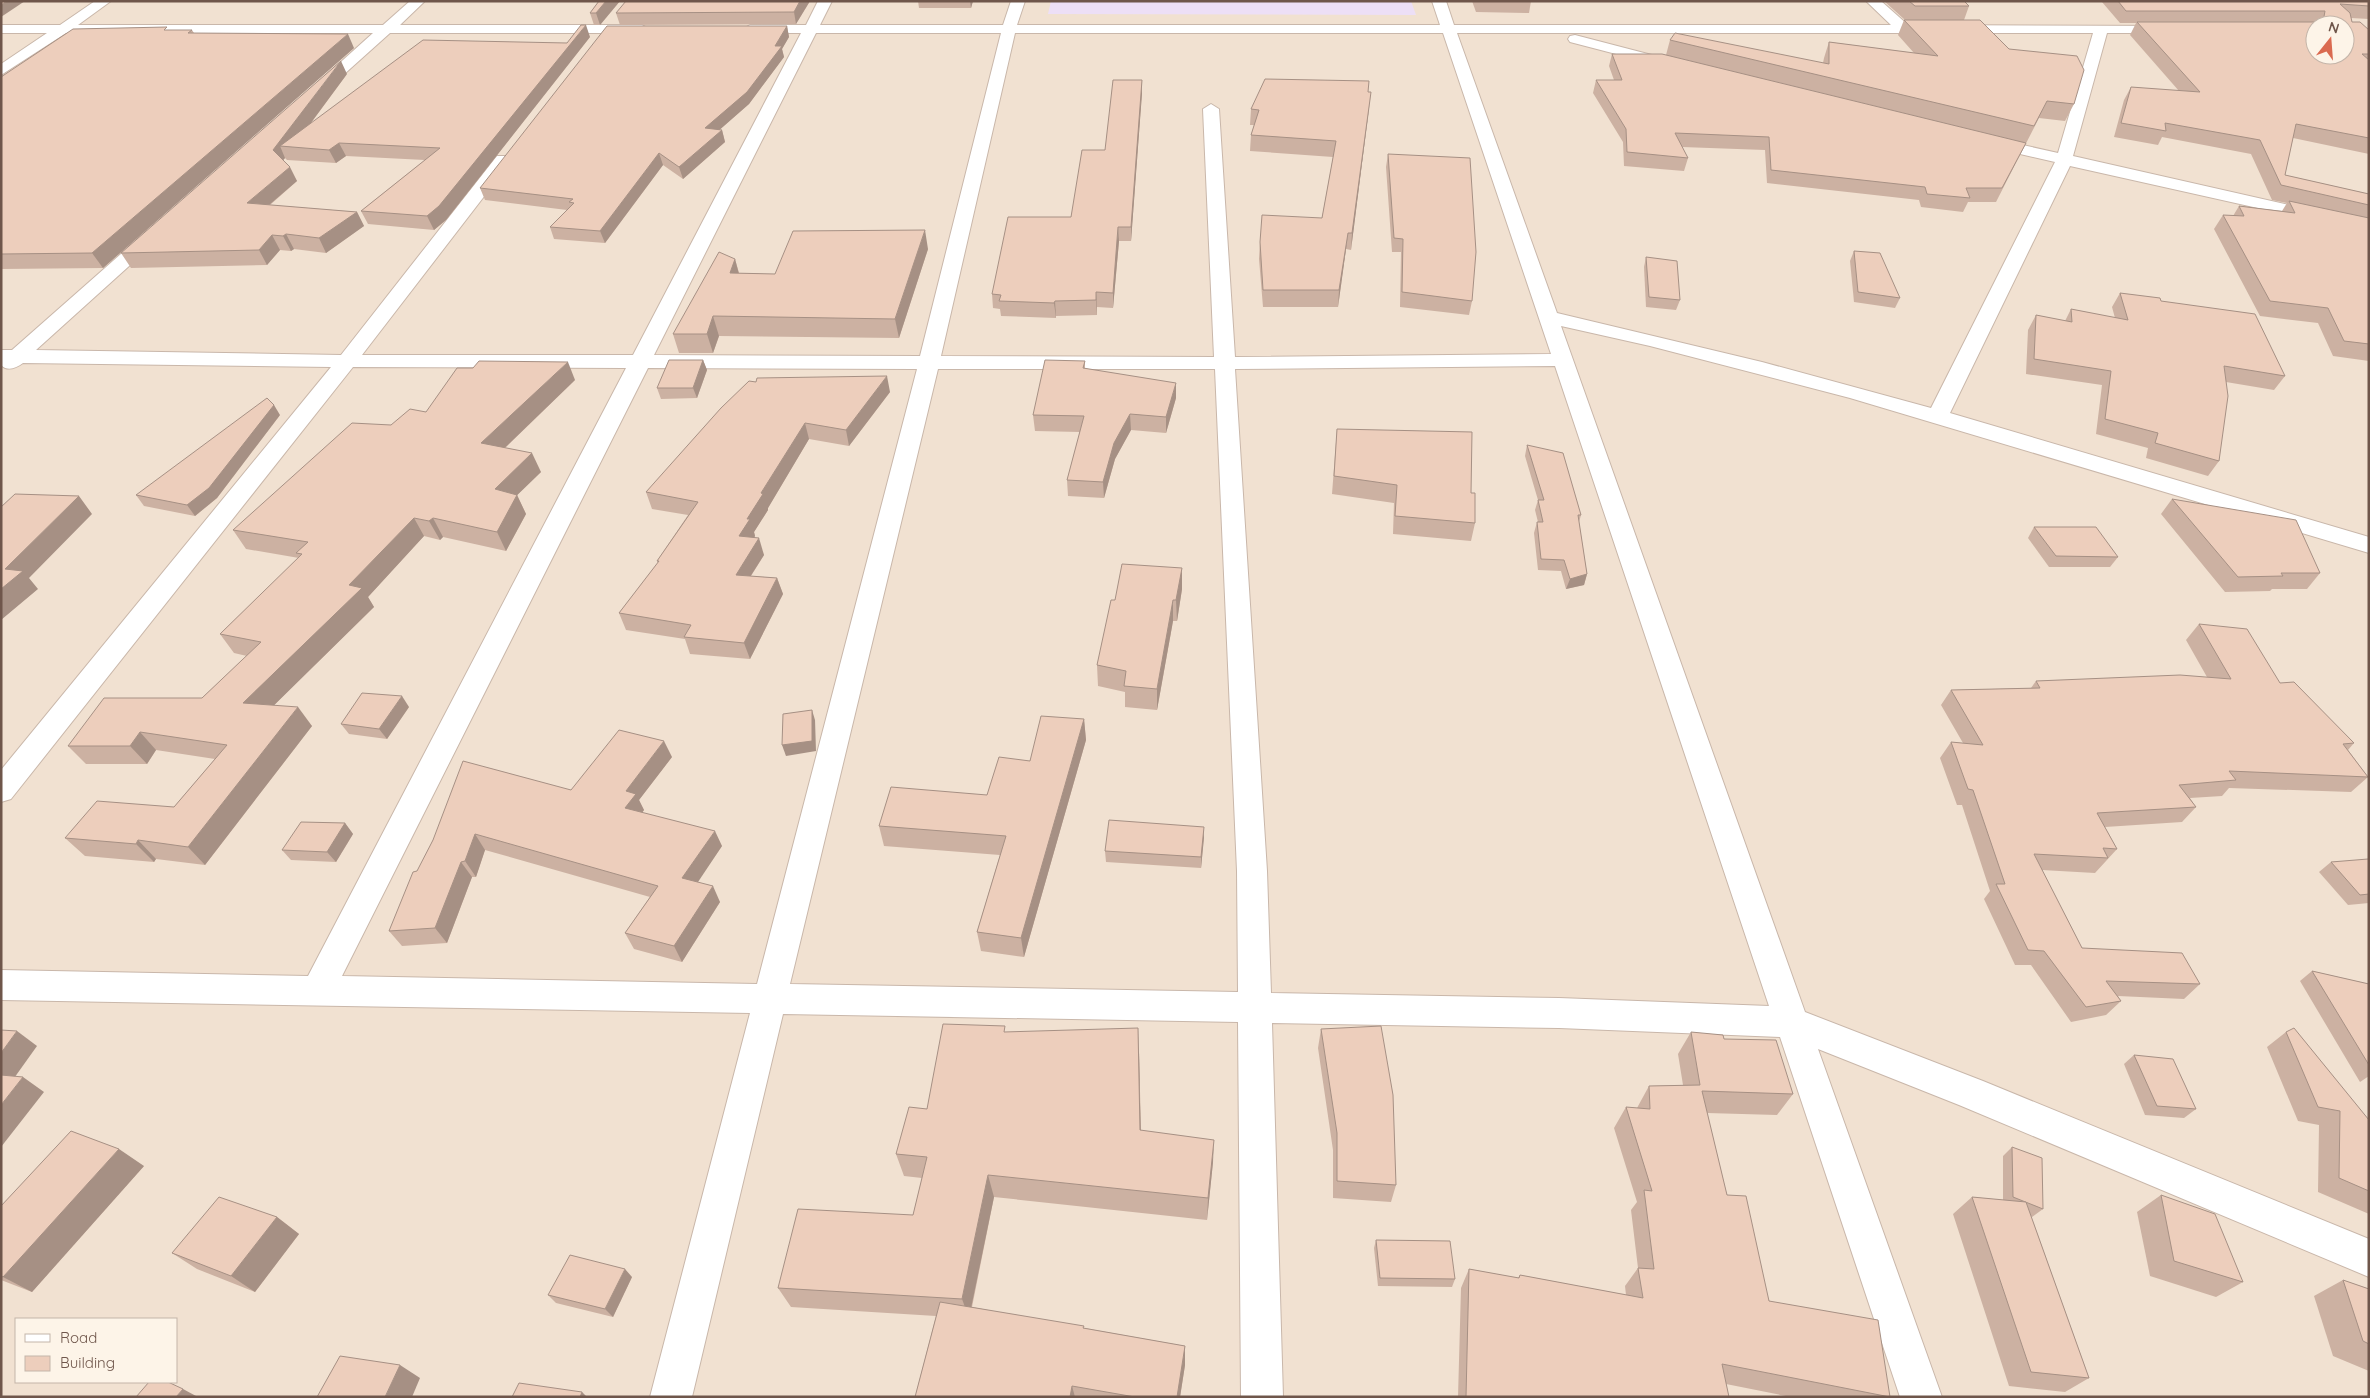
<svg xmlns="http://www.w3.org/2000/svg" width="2370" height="1398" font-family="Quicksand,sans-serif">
<rect width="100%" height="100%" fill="#faf0e2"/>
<path fill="#f1e1d1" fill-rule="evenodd" d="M1 1H2369V1397H1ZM2315 25H2345V55H2315ZM16 1319H176V1382H16Z"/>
<path fill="#eddff6" d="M1051 1H1411L1416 15 1048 14Z"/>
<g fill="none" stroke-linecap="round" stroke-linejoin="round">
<g stroke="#c9b7aa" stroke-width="2">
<g id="street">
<path d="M95 1H111L78 25H383L410 1H425L400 25H642L649 29 642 33H390L322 94H312L309 91 312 88 373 33H66L1 75V64L47 33H1V25H60Z"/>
<path d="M818 1H832L820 25H1003L1011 1H1025L1017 25H1440L1432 1H1446L1454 25H1891L1866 1H1881L1908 25 2175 26 2177 29 2175 32 2170 33H2107L2073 156 2369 223V233L2070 166 1950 413 2369 537V553L1850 398 1650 346 1561 326 1805 1012 1983 1081 2369 1239V1277L1959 1105 1818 1049 1942 1397H1900L1780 1037 1559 1028 1272 1023 1283 1397H1241L1238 1022 783 1014 692 1397H650L750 1013 1 1000V970L308 976 626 368 353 367 11 799 1 802V770L331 367 23 363C16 368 8 372 1 365V350H12L147 231H159L162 235 159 239 36 350 341 355 497 156H509L511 160 509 164 362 355H633L801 33H750L743 29 750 25H806ZM816 33H1001L920 356 654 355ZM1015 33H1443L1551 354 1235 357 1219 109 1211 104 1203 109 1214 357 941 356ZM1457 33H2093L2058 153 1987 137 1979 142 1981 145 2055 162 1931 408 1762 362 1557 313ZM1555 366 1769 1006 1559 998 1271 993 1267 871 1235 369ZM648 368 917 369 757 984 342 976ZM938 369H1215L1237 871 1238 992 790 984Z"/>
<path d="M1575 35 1671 60 1673 63 1666 67 1570 42 1568 39 1570 36Z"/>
</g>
</g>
<use href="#street" fill="#fff" fill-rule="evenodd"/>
</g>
<g fill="#ccb1a2">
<path d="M599 1H620L600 25H594L590 13Z"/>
<path d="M810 1 796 24 620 25 616 13Z"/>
<path d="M918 1H973L971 8H919Z"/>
<path d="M1472 1H1531L1529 13 1476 12Z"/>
<path d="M1884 1H1964L1969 6 1964 20 2009 49 2074 104 2065 121 2039 118 1996 202H1968L1963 212 1921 207 1919 200 1767 183 1765 150 1682 147 1688 158 1684 171 1624 166 1623 142 1593 93 1596 80H1614L1609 66 1612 54 1666 55 1670 40 1823 63 1824 58 1829 42 1914 53 1898 35 1904 20H1905Z"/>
<path d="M2096 1H2369V19L2351 18 2352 22 2369 30V154L2293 138 2285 175 2369 194V361L2333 356 2318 323 2260 316 2214 229 2223 215 2233 216 2239 206 2282 211 2287 203 2272 200 2251 154 2162 137 2158 145 2114 137 2124 100 2131 87 2179 91 2130 35 2136 23H2120L2102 2Z"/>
<path d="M787 26 789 37 782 49 784 57 749 104 719 130H722L725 142 683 179 663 165 605 243 554 239 550 227 567 210 485 200 480 188Z"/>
<path d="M168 30H192L194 33 354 48 103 268 1 269V77Z"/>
<path d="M590 37 446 220 434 230 368 224 361 211 425 160 346 156 336 163 287 160 285 158 283 160 297 181 270 205 357 212 364 226 326 253 294 249 291 251 280 250 267 265 131 268 121 253 347 74 311 123 567 43Z"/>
<path d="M1142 80V93L1131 241H1119L1113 308 1097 307V315L1056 316V318L1001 316 1000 309 993 308 992 294 1071 217 1105 150Z"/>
<path d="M1368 92 1369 108 1351 250 1346 249 1338 307H1263L1259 259 1260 242 1322 218 1333 157 1250 151 1251 135 1254 125H1250L1251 109Z"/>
<path d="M1388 154 1472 301 1469 315 1400 307 1401 252H1392L1386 167Z"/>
<path d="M928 249 899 338 719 336 713 353H679L673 334 735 259 739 273 775 274Z"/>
<path d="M1854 251 1900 298 1895 308 1854 302 1850 261Z"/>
<path d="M1646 257 1680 300 1676 310 1646 307 1644 267Z"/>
<path d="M2120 293 2161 301 2285 376 2274 390 2226 382 2219 461 2208 476 2146 458 2148 448 2096 434 2102 385 2026 374 2028 330 2036 315 2065 321 2071 309 2115 318 2112 307Z"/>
<path d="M703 360 707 370 697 398 661 399 657 388Z"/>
<path d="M1085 361V368L1176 398 1166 433 1131 430 1115 459 1104 498 1068 496 1067 480 1080 432 1035 431 1033 415Z"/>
<path d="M575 380 505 448 541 472 517 495 526 514 506 551 443 537 440 540 424 536 368 597 374 607 274 705 312 726 205 865 156 859 154 862 85 856 65 838 174 807 215 759 156 750 147 764H86L68 746 202 698 247 656 234 653 220 634 299 558 246 549 233 530 391 425 426 412Z"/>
<path d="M756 382 890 392 849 446 809 439 768 508V510L754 532 755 536 754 538 764 555 751 576 777 578 783 594 750 659 690 654 685 639 626 630 619 613 658 563 657 561 688 515 652 509 646 492Z"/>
<path d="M280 415 217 498 195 516 144 506 136 495Z"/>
<path d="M1337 429 1475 523 1471 541 1393 534 1394 503 1332 494Z"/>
<path d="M1527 445 1581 515 1579 522 1587 574 1584 585 1566 589 1561 571 1538 570 1534 533 1537 522H1538L1535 510 1538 500 1525 456Z"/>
<path d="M2172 499 2320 573 2307 589H2272L2270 591 2225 592 2161 514Z"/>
<path d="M2034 527 2118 557 2110 567H2049L2028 538Z"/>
<path d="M1182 568V589L1177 621H1173L1157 710 1125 707V692L1098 686 1097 665 1115 600Z"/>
<path d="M2199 624 2280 683 2354 743 2348 750 2368 777 2351 792 2229 788 2222 796 2190 798 2196 807 2182 822 2105 827 2117 849 2095 873 2042 870 2082 948 2200 984 2184 999 2118 996 2121 1001 2106 1015 2071 1022 2031 965H2015L1984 899 1990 891 1962 805H1957L1940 758 1951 742 1963 743 1941 705 1951 690 2031 688 2036 681 2207 677 2186 640Z"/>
<path d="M409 707 387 739 349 734 341 724Z"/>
<path d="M1084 719 1086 740 1024 957 981 951 977 932 1000 855 884 846 879 826 987 795Z"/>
<path d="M672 757 639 800 644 810 642 813 722 846 697 882 720 902 682 962 634 949 625 933 650 897 485 850 476 877H472L447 943 402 946 389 931 433 840Z"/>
<path d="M345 823 353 834 336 862 291 860 282 850Z"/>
<path d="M1204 837 1201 868 1106 862 1105 851Z"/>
<path d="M2369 860V903L2348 905 2319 872 2331 862Z"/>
<path d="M2312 971 2369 984V1076L2360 1082 2300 981Z"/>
<path d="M1321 1029 1396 1185 1391 1202 1333 1198V1150L1318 1048Z"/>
<path d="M1006 1032 1139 1052 1141 1130 1213 1162 1207 1220 994 1197 972 1307 1084 1328 1185 1346V1365L1180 1397H915L936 1316 791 1307 778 1288 913 1215 922 1178 904 1176 896 1154 927 1109Z"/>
<path d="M1691 1032 1724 1039 1793 1094 1777 1115 1707 1113 1727 1195 1769 1301 1890 1397H1791L1726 1384 1729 1397H1458L1461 1288 1469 1269 1518 1278 1520 1275 1626 1295 1625 1286 1638 1268 1631 1210 1637 1202 1614 1128 1626 1107 1637 1108 1649 1086 1683 1085 1678 1054Z"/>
<path d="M2286 1032 2369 1120V1214L2318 1192 2319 1125 2298 1121 2267 1047Z"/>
<path d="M2134 1055 2196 1109 2184 1118 2145 1115 2124 1064Z"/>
<path d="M2012 1147 2043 1209 2032 1217 2031 1216 2089 1378 2065 1392 2009 1386 1953 1214 1972 1197 2003 1200V1156Z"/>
<path d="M144 1166 32 1292 1 1280V1206Z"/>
<path d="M2161 1195 2243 1282 2216 1297 2150 1276 2137 1212Z"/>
<path d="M277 1217 299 1234 255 1292 197 1269 172 1253Z"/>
<path d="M1376 1240 1455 1279 1452 1287 1378 1286 1374 1248Z"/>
<path d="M632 1277 613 1317 556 1303 548 1295Z"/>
<path d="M2343 1280 2369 1289V1371L2333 1356 2314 1296Z"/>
</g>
<g fill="#a69084">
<path d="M7 1H25L1 17V5Z"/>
<path d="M606 1H620L600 25 596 13Z"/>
<path d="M800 1H810L796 24 794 12Z"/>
<path d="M970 1H973L971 8Z"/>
<path d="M586 25 590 37 446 220 434 230 427 216Z"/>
<path d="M787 26 789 37 782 49 784 57 749 104 708 140 705 128 775 46Z"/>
<path d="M348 34 354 48 103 268 92 253Z"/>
<path d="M341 61 347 74 293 147 280 146 285 158 280 164 273 150Z"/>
<path d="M1142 80V93L1131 241V227Z"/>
<path d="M1371 92 1369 108 1351 250 1352 233Z"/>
<path d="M722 130 725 142 683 179 679 167Z"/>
<path d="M339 143 346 156 336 163 329 150Z"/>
<path d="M659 153 663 165 605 243 600 231Z"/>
<path d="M290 167 297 181 255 217 247 203Z"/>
<path d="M357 212 364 226 326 253 319 238Z"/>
<path d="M1118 227 1119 241 1113 308V293Z"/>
<path d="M925 230 928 249 899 338 895 319Z"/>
<path d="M1348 233 1346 249 1338 307 1339 290Z"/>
<path d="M286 234 294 249 291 251 283 236Z"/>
<path d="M272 235 280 250 267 265 259 250Z"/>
<path d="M735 259 740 278 730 273Z"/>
<path d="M1096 292 1097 307V315L1096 300Z"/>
<path d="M1055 301 1056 316V318L1054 303Z"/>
<path d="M713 316 719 336 713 353 707 334Z"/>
<path d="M703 360 707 370 697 398 693 388Z"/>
<path d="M568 362 575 380 490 462 481 443Z"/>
<path d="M887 376 890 392 849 446 846 430Z"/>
<path d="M1176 383V398L1166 433V417Z"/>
<path d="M274 405 280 415 217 498 195 516 187 505Z"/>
<path d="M1130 414 1131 430 1115 459 1104 498 1103 482 1114 443Z"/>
<path d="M805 423 809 439 768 508V510L754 532 755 536 745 552 739 536 747 519 761 493Z"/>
<path d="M532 453 541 472 504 508 495 489Z"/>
<path d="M517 495 526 514 506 551 497 532Z"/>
<path d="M79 496 92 514 29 578 38 589 1 620V589L5 569Z"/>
<path d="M414 518 424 536 368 597 374 607 258 721 243 703 349 585Z"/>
<path d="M433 518 443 537 440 540 429 521Z"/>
<path d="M759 538 764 555 741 591 736 575Z"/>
<path d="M1182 568V589L1177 621 1176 600Z"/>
<path d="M1587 574 1584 585 1566 589 1570 579Z"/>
<path d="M777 578 783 594 750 659 744 643Z"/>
<path d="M1173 600V621L1157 710V689Z"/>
<path d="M402 696 409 707 387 739 379 729Z"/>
<path d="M298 707 312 726 205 865 188 847Z"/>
<path d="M812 710 815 720 816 751 786 756 782 745Z"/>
<path d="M1084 719 1086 740 1024 957 1021 938Z"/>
<path d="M140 732 156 750 147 764 130 746Z"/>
<path d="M664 741 672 757 639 800 644 810 633 824 625 808 626 791Z"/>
<path d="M345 823 353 834 336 862 327 852Z"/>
<path d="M1204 827V837L1201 868V857Z"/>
<path d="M715 831 722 846 690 894 682 878Z"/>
<path d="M475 834 485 850 476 877 465 861Z"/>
<path d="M138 840 156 859 154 862 136 844Z"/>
<path d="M461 862 472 877 447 943 435 928Z"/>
<path d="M713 886 720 902 682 962 674 946Z"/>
<path d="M1138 1028 1139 1052 1141 1152 1140 1130Z"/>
<path d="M17 1031 37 1046 7 1088 1 1084V1053Z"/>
<path d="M23 1077 44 1092 1 1147V1105Z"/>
<path d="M1214 1140 1213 1162 1207 1220 1208 1198Z"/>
<path d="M119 1149 144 1166 32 1292 3 1277Z"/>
<path d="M988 1175 994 1197 969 1318 962 1299Z"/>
<path d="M277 1217 299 1234 255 1292 231 1276Z"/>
<path d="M625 1269 632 1277 613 1317 605 1309Z"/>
<path d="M1185 1346V1365L1180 1397H1177Z"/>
<path d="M400 1365 420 1378 412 1397H385Z"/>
<path d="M1072 1386 1075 1397H1070Z"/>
<path d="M183 1389 196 1396 195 1397H176Z"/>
<path d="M582 1392 587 1397H580Z"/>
</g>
<g fill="#edcebc" stroke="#a69084" fill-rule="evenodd">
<path d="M1 1H7L1 5Z"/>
<path d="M599 1H606L596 13H590Z"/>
<path d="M626 1H800L794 12 616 13Z"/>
<path d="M1909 1H1964L1969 6H1915Z"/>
<path d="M2118 1H2369V6L2340 4 2350 13 2352 22H2360L2369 30V54H2362L2369 60V138L2296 124 2285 175 2369 194V205L2281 185 2260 140 2165 123 2166 131 2121 123 2131 87 2200 92 2137 22H2323L2325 11H2126ZM2315 25H2345V55H2315Z"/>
<path d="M1904 20H1980L2009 49 2077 56 2084 70 2074 104 2047 101 2034 126 1670 40 1675 33 1829 64V42L1938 56Z"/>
<path d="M581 25H586L439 206 427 216 361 211 440 148 339 143 329 150 280 146 423 40 567 43Z"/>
<path d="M607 26H787L775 46H782L747 92 705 128 722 130 679 167 659 153 600 231 550 227 574 203 569 202 573 199 480 188Z"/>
<path d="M167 27 164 30H192L188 33 348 34 92 253 1 254V77L73 29Z"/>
<path d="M1612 54H1662L2026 143 2002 188H1966L1970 198 1927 194 1925 187 1771 170 1769 137 1675 133 1688 158 1627 152 1626 129 1596 80H1622Z"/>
<path d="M341 61 273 150 290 167 247 203 357 212 319 238 286 234 283 236 272 235 259 250 121 253Z"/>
<path d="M1265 79 1369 81 1368 92H1371L1352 233H1348L1339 290H1263L1260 242 1262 215 1322 218 1336 141 1251 135 1259 110 1251 109Z"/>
<path d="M1113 80H1142L1131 227H1118L1113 293 1096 292V300L1055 301 1054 303 999 301 1001 295 992 294 1008 217H1071L1082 150H1105Z"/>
<path d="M1388 154 1470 158 1476 252 1472 301 1402 292 1403 239 1394 238Z"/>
<path d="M2289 201 2369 218V344L2344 341 2328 308 2270 301 2223 215 2244 216 2239 206 2295 213Z"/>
<path d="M925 230 895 319 713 316 707 334H673L719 252 735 259 730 273 775 274 793 231Z"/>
<path d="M1854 251 1880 253 1900 298 1858 292Z"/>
<path d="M1646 257 1677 261 1680 300 1649 297Z"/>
<path d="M2120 293 2160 298 2161 301 2255 314 2285 376 2224 366 2228 396 2219 461 2155 443 2158 433 2105 419 2111 371 2034 359 2036 315 2072 322 2071 309 2128 320Z"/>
<path d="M669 360H703L693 388H657Z"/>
<path d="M1045 360 1085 361 1083 368 1176 383 1166 417 1130 414 1114 443 1103 482 1067 480 1084 416 1033 415Z"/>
<path d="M479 361 568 362 481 443 532 453 495 489 517 495 497 532 433 518 429 521 414 518 349 585 362 588 243 703 298 707 188 847 138 840 136 844 65 838 97 801 174 807 227 745 140 732 130 746H68L104 698H202L261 642 220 634 302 554 296 553 308 542 233 530 352 423 391 425 410 409 426 412 457 368H473Z"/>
<path d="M887 376 846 430 805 423 761 493 763 494 747 519H750L739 536 759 538 736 575 777 578 744 643 684 637 691 625 619 613 659 561H657L698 502 646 492 721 408 749 381 756 382 757 378Z"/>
<path d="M267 398 274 405 209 488 187 505 136 495Z"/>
<path d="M1337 429 1472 432 1471 493H1475V523L1395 516 1397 485 1334 476Z"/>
<path d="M1527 445 1563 453 1581 515H1578L1587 574 1570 579 1564 560 1541 559 1537 522H1543L1538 500H1544Z"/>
<path d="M15 494 79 496 5 569 23 571 1 589V507Z"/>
<path d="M2172 499 2296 520 2320 573H2281L2283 576 2238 577Z"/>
<path d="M2034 527H2096L2118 557 2056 556Z"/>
<path d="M1122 564 1182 568 1176 600H1173L1157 689 1124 686 1126 671 1097 665 1111 600H1115Z"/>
<path d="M2199 624 2247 629 2280 683 2294 682 2354 743 2343 744 2368 777 2229 771 2236 780 2179 785 2196 807 2097 813 2117 849 2103 848 2108 858 2034 854 2082 948 2182 953 2200 984 2106 981 2121 1001 2086 1007 2044 951 2028 950 1996 884H2005L1973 790 1968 789 1951 742 1983 745 1951 690 2040 688 2036 681 2180 675 2231 679Z"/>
<path d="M362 693 402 696 379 729 341 724Z"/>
<path d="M812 710V741L782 745 783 714Z"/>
<path d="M1041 716 1084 719 1021 938 977 932 1006 836 879 826 891 787 987 795 999 757 1030 761Z"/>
<path d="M619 730 664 741 626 791 636 794 625 808 715 831 682 878 713 886 674 946 625 933 658 886 475 834 465 861 461 862 435 928 389 931 413 872 417 871 433 840 463 761 571 790Z"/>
<path d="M1109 820 1204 827 1201 857 1105 851Z"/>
<path d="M301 822 345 823 327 852 282 850Z"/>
<path d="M2368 859 2369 860V894L2360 895 2331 862Z"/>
<path d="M2312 971 2369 984V1065Z"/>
<path d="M943 1024 1005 1026 1004 1032 1138 1028 1140 1130 1214 1140 1208 1198 988 1175 962 1299 778 1288 798 1209 913 1215 927 1157 896 1154 909 1107 927 1109Z"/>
<path d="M1381 1026 1393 1095 1396 1185 1337 1181V1133L1321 1029Z"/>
<path d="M2294 1028 2369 1120V1191L2339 1178 2340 1111 2318 1107 2286 1032Z"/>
<path d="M1 1030 17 1031 1 1053Z"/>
<path d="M1691 1032 1723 1035 1724 1039 1776 1040 1793 1094 1702 1091 1727 1195 1746 1196 1769 1301 1878 1320 1890 1397 1722 1364 1729 1397H1466L1469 1269 1519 1278 1520 1275 1643 1298 1638 1268 1654 1269 1644 1190 1652 1191 1626 1107 1650 1109 1649 1086 1700 1085Z"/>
<path d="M2134 1055 2173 1059 2196 1109 2157 1106Z"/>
<path d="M1 1075 23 1077 1 1105Z"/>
<path d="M71 1131 119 1149 3 1277 1 1276V1206Z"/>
<path d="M2012 1147 2042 1158 2043 1209 2013 1197Z"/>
<path d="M2161 1195 2215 1214 2243 1282 2174 1261Z"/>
<path d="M219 1197 277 1217 231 1276 172 1253Z"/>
<path d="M1972 1197 2026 1202 2089 1378 2031 1372Z"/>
<path d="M1376 1240 1450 1241 1455 1279 1380 1278Z"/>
<path d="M570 1255 625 1269 605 1309 548 1295Z"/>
<path d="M2343 1280 2369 1289V1344L2363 1341Z"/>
<path d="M940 1302 1084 1326 1083 1328 1185 1346 1177 1397H1135L1072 1386 1070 1397H915Z"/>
<path d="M340 1356 400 1365 385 1397H317Z"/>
<path d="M149 1382H168L183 1389 176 1397H136Z"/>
<path d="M519 1383 582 1392 580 1397H512Z"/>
</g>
<rect width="2370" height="1398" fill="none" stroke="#6f564b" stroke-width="5"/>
<rect x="15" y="1318" width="162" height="65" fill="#fdf4e8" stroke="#c4b5a9"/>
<rect x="25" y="1334" width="25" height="8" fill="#ffffff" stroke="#c4b5a9"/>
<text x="60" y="1343" font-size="15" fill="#6f564b">Road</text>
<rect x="25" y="1356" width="25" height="15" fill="#edcebc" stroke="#c4b5a9"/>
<text x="60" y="1368" font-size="15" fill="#6f564b">Building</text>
<g transform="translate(2330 40) rotate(17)"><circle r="24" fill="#fdf4e8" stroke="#c4b5a9"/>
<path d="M0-4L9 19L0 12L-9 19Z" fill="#da6a50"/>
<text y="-8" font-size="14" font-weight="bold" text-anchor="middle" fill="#6f564b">N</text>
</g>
</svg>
